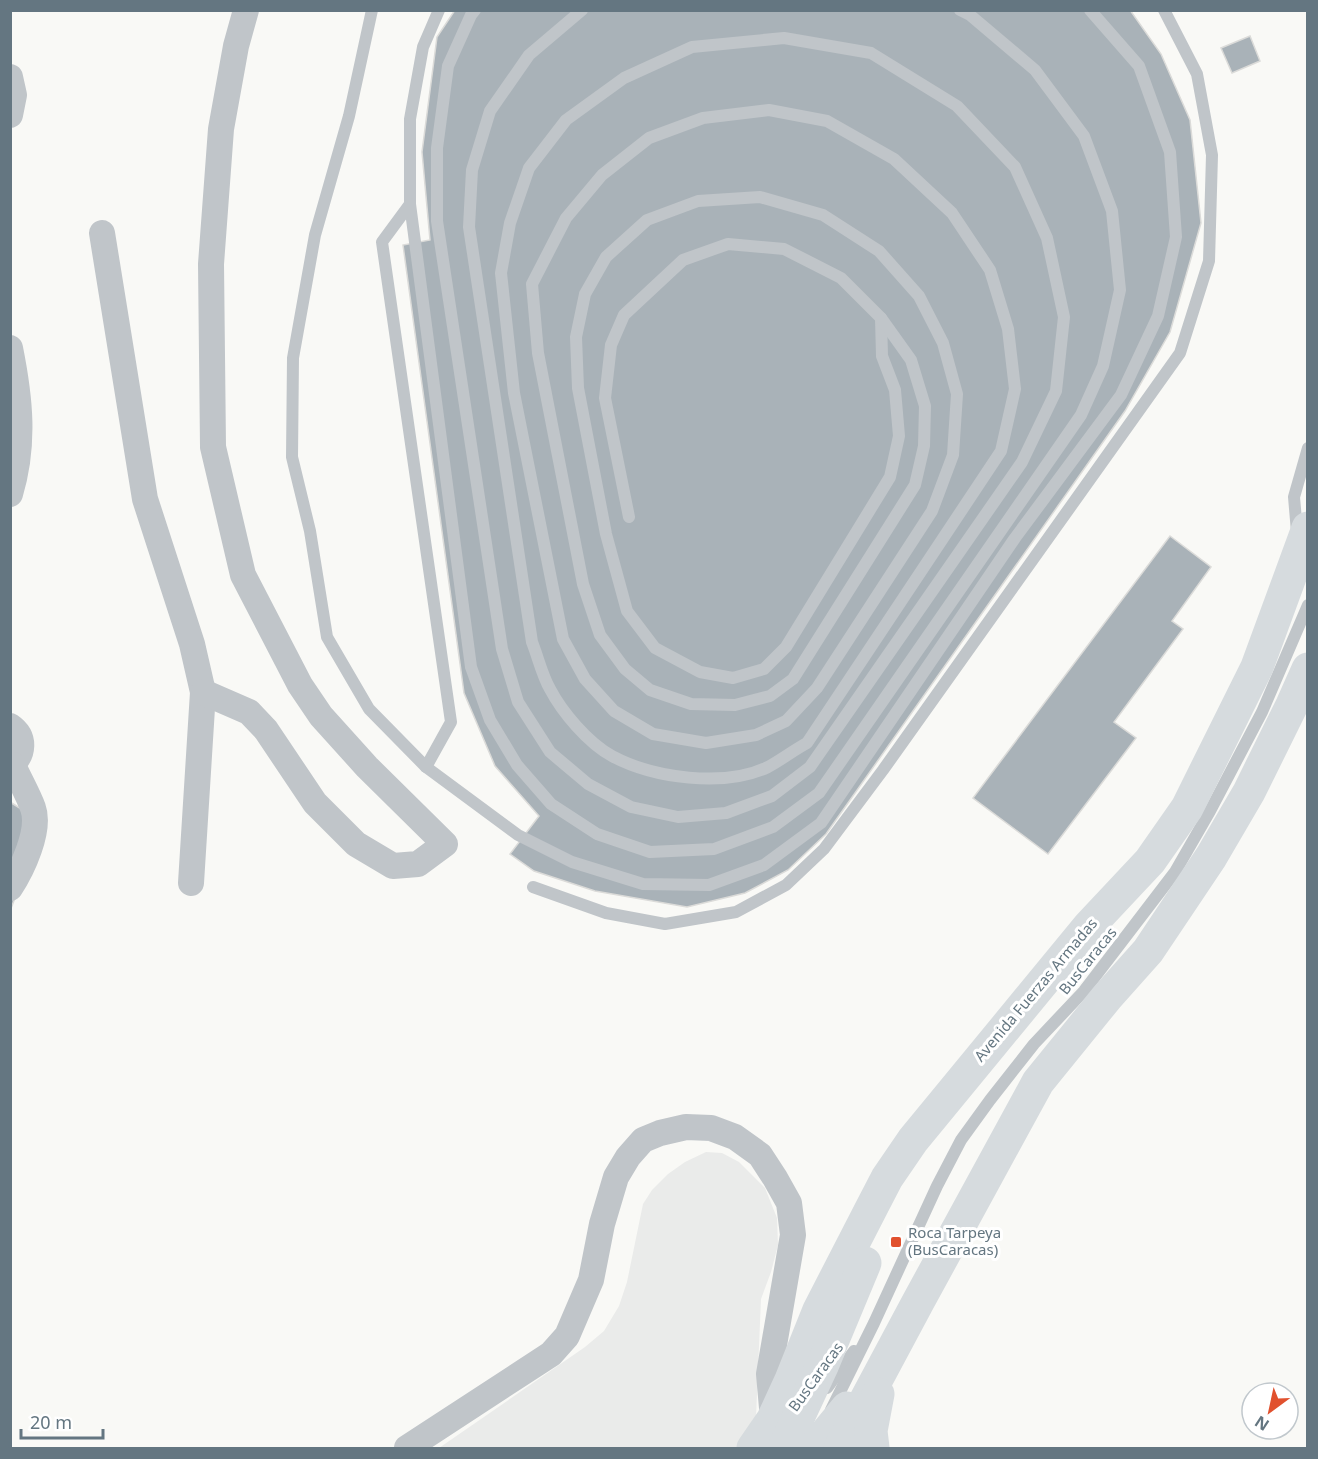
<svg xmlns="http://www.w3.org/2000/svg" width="1318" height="1459" font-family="'Noto Sans',sans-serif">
<rect width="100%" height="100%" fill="#f9f9f6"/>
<path fill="#eaebea" d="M706 1152 722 1153 739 1162 765 1188 777 1218 778 1245 771 1272 761 1299 755 1441 749 1448H439L585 1347 604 1331 619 1306 627 1282 643 1204 652 1190 668 1174 685 1162Z"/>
<g fill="#a9b2b8" stroke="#dbdbd9" stroke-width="1.5">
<path d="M455 10H1130L1161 54 1190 120 1201 223 1170 332 1125 411 826 834 788 870 745 893 687 907 595 891 534 871 510 854 539 816 495 766 464 693 403 245 430 240 422 152 437 37Z"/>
<path d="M1250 36 1260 61 1232 73 1221 48Z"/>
<path d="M1170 536 1211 567 1172 621 1183 629 1114 722 1136 738 1048 854 973 798Z"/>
<path d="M10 802 44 823 10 911Z"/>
</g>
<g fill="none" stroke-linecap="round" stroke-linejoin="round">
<g stroke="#c0c5c9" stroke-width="12">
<path d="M372 10 349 116 315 235 293 358 292 457 310 531 327 637 369 709 426 767 518 835 572 862 643 884 709 885 764 865 821 823 1015 538 1121 395 1158 316 1176 237 1170 152 1139 66 1090 10"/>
<path d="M439 10 423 47 410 119V204L471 667 490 720 517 765 551 804 597 834 650 852 714 849 773 827 819 793 1081 415 1103 366 1120 290 1112 211 1084 136 1035 70 970 15 960 10"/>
<path d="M475 10 471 15 448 66 437 148V221L502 649 518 702 550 752 588 784 631 807 678 817 726 813 772 796 810 767 1022 462 1056 391 1064 317 1047 238 1015 167 957 106 871 53 784 38 692 47 624 78 566 120 529 168 510 223 501 273 514 393 563 639 585 679 614 711 653 734 706 743 756 735 786 721 817 688 932 511 953 455 957 394 943 343 919 296 879 251 823 215 760 197 698 201 647 220 606 257 585 294 576 337 578 388 606 534 627 611 655 648 700 672 733 678 764 669 786 647 890 477 899 436 895 390 882 356 881 318"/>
<path d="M582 10 529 55 490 111 472 170 469 227 532 642C538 657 542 675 550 689 562 712 588 743 612 756 653 778 724 788 768 767 781 760 794 750 807 743L1001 451 1015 389 1008 329 990 270 952 213 894 159 827 121 769 110 703 118 649 138 602 175 566 218 532 284 538 353 583 584 600 635 625 669 650 690 691 704 735 705 770 696 793 679 915 485 924 446 925 406 911 360 881 318 841 278 784 249 728 244 683 260 624 315 611 345 605 398 629 517"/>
<path d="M410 204 382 242 451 722 426 767"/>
<path d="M1297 532 1294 497 1308 448"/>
<path d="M533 887 606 913 665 924 736 912 786 885 824 849 883 770 1180 353 1209 261 1212 155 1197 74 1164 10"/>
<path d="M827 1388 854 1351"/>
<path d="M831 1410 874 1323 937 1186 961 1140 990 1100 1034 1044 1084 991 1175 872 1210 811 1262 712 1308 605"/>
</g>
<g stroke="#c0c5c9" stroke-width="26">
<path d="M10 77 14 95 10 115"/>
<path d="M102 233 145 499 192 644 203 692 191 883"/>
<path d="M10 348C20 398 25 444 10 494"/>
<path d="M203 692 249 712 266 730 315 803 356 844 393 866 418 864 445 844 367 767 321 716 300 685 243 575 213 447 211 264 221 129 236 46 246 10"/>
<path d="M10 726C26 737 24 755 10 766"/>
<path d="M10 888C22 870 41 830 33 808 28 794 19 779 13 765"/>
<path d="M407 1448 551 1354 567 1336 591 1280 602 1224 616 1177 628 1157 643 1140 660 1133 686 1127 711 1128 735 1137 760 1155 775 1178 789 1203 793 1235 769 1374 773 1419"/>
</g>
<g stroke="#d6dbde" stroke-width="33">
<path d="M753 1448 773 1419 791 1380 819 1310 873 1205 887 1178 913 1140 1089 926 1150 861 1187 808 1257 667 1308 528"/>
<path d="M784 1448 823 1364 865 1263"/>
<path d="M814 1448 847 1408"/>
<path d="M840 1448 918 1302 1038 1082 1107 997 1148 951 1211 857 1249 792 1292 705 1308 669"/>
<path d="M873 1448 871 1431 878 1394"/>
</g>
</g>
<rect fill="#e1512e" stroke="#fff" stroke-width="2" x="890" y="1236" width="12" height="12" rx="3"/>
<g text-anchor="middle" stroke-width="6" stroke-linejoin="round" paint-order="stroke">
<g font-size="15" fill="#647681" stroke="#fff">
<text transform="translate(1088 961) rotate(-51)" y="5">BusCaracas</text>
<text transform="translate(1036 990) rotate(-50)" y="5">Avenida Fuerzas Armadas</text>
<text transform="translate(816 1377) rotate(-54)" y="5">BusCaracas</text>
</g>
<g font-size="15" fill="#647681" stroke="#fff" text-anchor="start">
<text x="908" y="1238">Roca Tarpeya<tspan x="908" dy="17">(BusCaracas)</tspan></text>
</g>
</g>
<rect width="1318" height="1459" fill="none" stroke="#647681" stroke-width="24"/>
<g transform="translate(1270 1411) rotate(213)"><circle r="28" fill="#ffffff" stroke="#c1c8cd" stroke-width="1.5"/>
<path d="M0-4.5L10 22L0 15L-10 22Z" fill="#e1512e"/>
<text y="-9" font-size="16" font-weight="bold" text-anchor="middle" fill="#647681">N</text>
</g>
<path d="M21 1429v9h82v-9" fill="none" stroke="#647681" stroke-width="3"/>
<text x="30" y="1429" font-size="18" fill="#647681" stroke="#ffffff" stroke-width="4.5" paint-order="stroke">20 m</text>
</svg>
